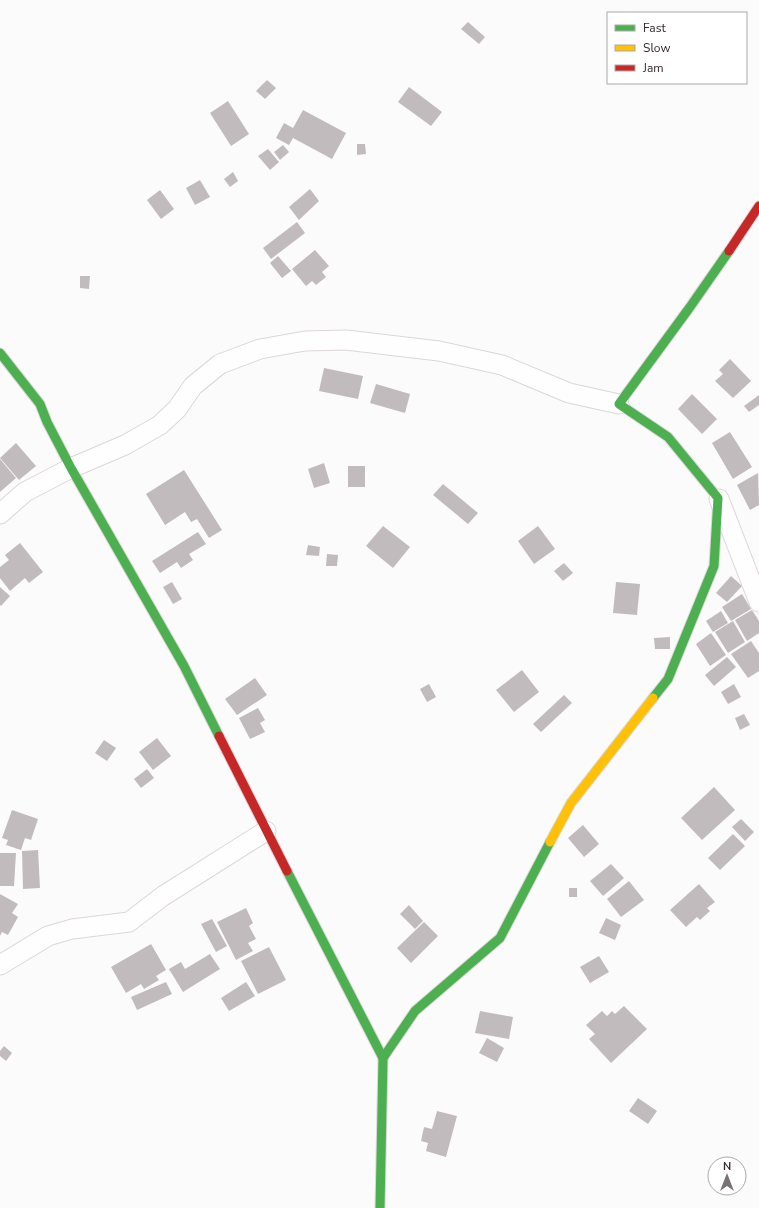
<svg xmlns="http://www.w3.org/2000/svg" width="759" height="1208" font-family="'Nunito Sans',sans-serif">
<rect width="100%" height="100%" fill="#fbfbfb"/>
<g fill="#c2bbbd">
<path d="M468 22 485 37 479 44 461 29Z"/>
<path d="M267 80 276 88 265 99 256 91Z"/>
<path d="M409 87 442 112 431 126 398 102Z"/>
<path d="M228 101 249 134 231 146 210 113Z"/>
<path d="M303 110 346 133 332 159 293 138 289 145 276 138 284 123 293 128Z"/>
<path d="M357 144H365L366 154 357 155Z"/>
<path d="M283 145 289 152 280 160 274 152Z"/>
<path d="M268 149 279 162 270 170 258 156Z"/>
<path d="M233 172 238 181 230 187 224 179Z"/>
<path d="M200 180 210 197 195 205 186 188Z"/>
<path d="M310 189 319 201 299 220 289 207Z"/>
<path d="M160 190 174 209 161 219 147 200Z"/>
<path d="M297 222 305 233 271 259 263 248Z"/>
<path d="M315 250 329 266 322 272 326 277 316 285 312 281 306 286 292 269Z"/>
<path d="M278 256 291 271 282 278 270 263Z"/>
<path d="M80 276H90L89 289 80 288Z"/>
<path d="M730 359 751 381 733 398 715 381 723 374 719 370Z"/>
<path d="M324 368 363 376 358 399 319 391Z"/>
<path d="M376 384 410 394 405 413 370 403Z"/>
<path d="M692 394 717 419 702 434 678 409Z"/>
<path d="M759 395V405L749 412 744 406Z"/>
<path d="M730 432 752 467 733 479 712 443Z"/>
<path d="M16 443 36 466 19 480 0 458Z"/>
<path d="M0 459 16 478 0 492Z"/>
<path d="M324 463 330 483 314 488 308 469Z"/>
<rect x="348" y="466" width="17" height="21"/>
<path d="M184 470 222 530 209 538 197 519 191 522 185 512 165 525 146 494Z"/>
<path d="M758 473 759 505 750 510 737 485Z"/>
<path d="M443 484 478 513 468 524 433 495Z"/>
<path d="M383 526 410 547 393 568 366 546Z"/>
<path d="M538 526 555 549 534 564 518 541Z"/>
<path d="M198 532 206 544 189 554 193 560 181 568 177 562 160 573 152 561Z"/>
<path d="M20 543 43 572 29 583 25 578 10 591 0 578V567L9 560 5 555Z"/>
<path d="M308 545 320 547 319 556 306 555Z"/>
<path d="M327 554 338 555 337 566H326Z"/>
<path d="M564 563 573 573 563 581 554 571Z"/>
<path d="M731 576 742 586 727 602 716 593Z"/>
<path d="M172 582 182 599 173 604 163 587Z"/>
<path d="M616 582 640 584 637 615 613 613Z"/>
<path d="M0 587 10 596 1 606 0 605Z"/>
<path d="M742 594 751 609 731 621 722 607Z"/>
<path d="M752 610 759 621V633L747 641 735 620Z"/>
<path d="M721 611 728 623 713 632 706 621Z"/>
<path d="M733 621 745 642 728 653 715 632Z"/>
<path d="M711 633 726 655 710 666 696 644Z"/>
<path d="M670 637V649H655L654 638Z"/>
<path d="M751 641 759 653V671L748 678 731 654Z"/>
<path d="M727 657 736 667 714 686 705 675Z"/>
<path d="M522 670 539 692 514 712 496 690Z"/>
<path d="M255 678 267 695 237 715 225 699Z"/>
<path d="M429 684 436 697 427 702 420 689Z"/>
<path d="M734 684 741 697 728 704 721 692Z"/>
<path d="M564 695 572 703 541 732 533 724Z"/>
<path d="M258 708 265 720 260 723 265 732 250 739 239 718Z"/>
<path d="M744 714 750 725 740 730 735 718Z"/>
<path d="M157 738 171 756 153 770 139 752Z"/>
<path d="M104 740 116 748 107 761 95 753Z"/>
<path d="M147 769 154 778 141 788 134 779Z"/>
<path d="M714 787 735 810 702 840 681 818Z"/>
<path d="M12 810 38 819 31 840 25 838 21 850 6 845 8 840 2 838Z"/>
<path d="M741 819 754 832 745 841 732 827Z"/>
<path d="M583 825 599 844 584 857 568 838Z"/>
<path d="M733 834 745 846 720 870 708 858Z"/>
<path d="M38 850 40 888 23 889 22 851Z"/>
<path d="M0 853H16L14 886H0Z"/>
<path d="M611 864 624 878 603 896 590 881Z"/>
<path d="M629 881 644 900 621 917 607 899Z"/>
<path d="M699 884 715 902 707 908 710 911 700 920 697 917 686 927 670 910Z"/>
<rect x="569" y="888" width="8" height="9"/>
<path d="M0 894 18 904 12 913 18 917 8 935 2 932 0 936Z"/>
<path d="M409 905 423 921 415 929 400 914Z"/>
<path d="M246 908 253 923 249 926 256 939 248 943 253 951 236 960 217 922Z"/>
<path d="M606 918 621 925 615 940 599 933Z"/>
<path d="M212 919 227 946 216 952 201 924Z"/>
<path d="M424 922 438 936 411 963 397 948Z"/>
<path d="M151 944 166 970 156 976 159 980 144 989 141 984 126 993 111 967Z"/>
<path d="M269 947 286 980 258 994 241 961Z"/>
<path d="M210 954 220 969 183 992 169 969 181 962 185 969Z"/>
<path d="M599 956 609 972 590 983 580 967Z"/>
<path d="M166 982 172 994 137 1010 131 997Z"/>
<path d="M246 982 255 996 229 1011 221 998Z"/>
<path d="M624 1006 647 1029 611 1063 589 1039 595 1034 586 1025 602 1011 607 1016 612 1011 615 1014Z"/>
<path d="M480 1011 513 1017 509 1039 475 1033Z"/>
<path d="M487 1038 504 1048 497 1062 479 1053Z"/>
<path d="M4 1046 12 1053 6 1061 0 1056V1051Z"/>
<path d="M638 1098 657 1111 648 1124 629 1111Z"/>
<path d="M437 1111 457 1116 446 1157 426 1151 428 1143 421 1141 424 1127 432 1129Z"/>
</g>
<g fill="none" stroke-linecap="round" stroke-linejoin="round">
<g stroke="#ded6d8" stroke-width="21">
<g id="street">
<path d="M719 499 759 602"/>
<path d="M0 514 25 492 71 468 125 445 160 425 177 409 193 386 220 364 260 349 305 341 346 340 439 351 502 365 569 393 619 404"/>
<path d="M0 965 48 936 72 929 129 922 163 896 266 831"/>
</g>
</g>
<g stroke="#ded6d8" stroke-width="11">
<g id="fast">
<path d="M0 353 40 404 47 422 71 468 184 666 219 736"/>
<path d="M653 698 668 679 714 566 718 498 668 437 619 404 690 307 729 251"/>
<path d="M287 871 383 1058"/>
<path d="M380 1208 383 1058 415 1011 500 938 550 842"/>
</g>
</g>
<g stroke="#ded6d8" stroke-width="11">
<path id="slow" d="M550 842 571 803 653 698"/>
</g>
<g stroke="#ded6d8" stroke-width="11">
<g id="jam">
<path d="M729 251 759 206"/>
<path d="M219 736 287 871"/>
</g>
</g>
<use href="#street" stroke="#fefefe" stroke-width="19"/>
<use href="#fast" stroke="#4caf50" stroke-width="9"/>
<use href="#slow" stroke="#ffc107" stroke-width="9"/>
<use href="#jam" stroke="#c62828" stroke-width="9"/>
</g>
<rect x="607" y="12" width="140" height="72" fill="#ffffff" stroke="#aea8a9"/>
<rect x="615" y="25" width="20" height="6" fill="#4caf50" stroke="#aea8a9"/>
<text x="643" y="32" font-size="12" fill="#342629">Fast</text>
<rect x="615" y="45" width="20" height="6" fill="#ffc107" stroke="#aea8a9"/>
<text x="643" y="52" font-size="12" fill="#342629">Slow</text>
<rect x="615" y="65" width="20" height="6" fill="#c62828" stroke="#aea8a9"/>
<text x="643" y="72" font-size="12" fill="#342629">Jam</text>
<g transform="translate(727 1176)"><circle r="19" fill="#ffffff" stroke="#aea8a9"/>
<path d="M0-3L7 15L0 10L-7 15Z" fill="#7a7172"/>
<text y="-6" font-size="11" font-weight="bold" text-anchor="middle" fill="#342629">N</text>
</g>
</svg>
